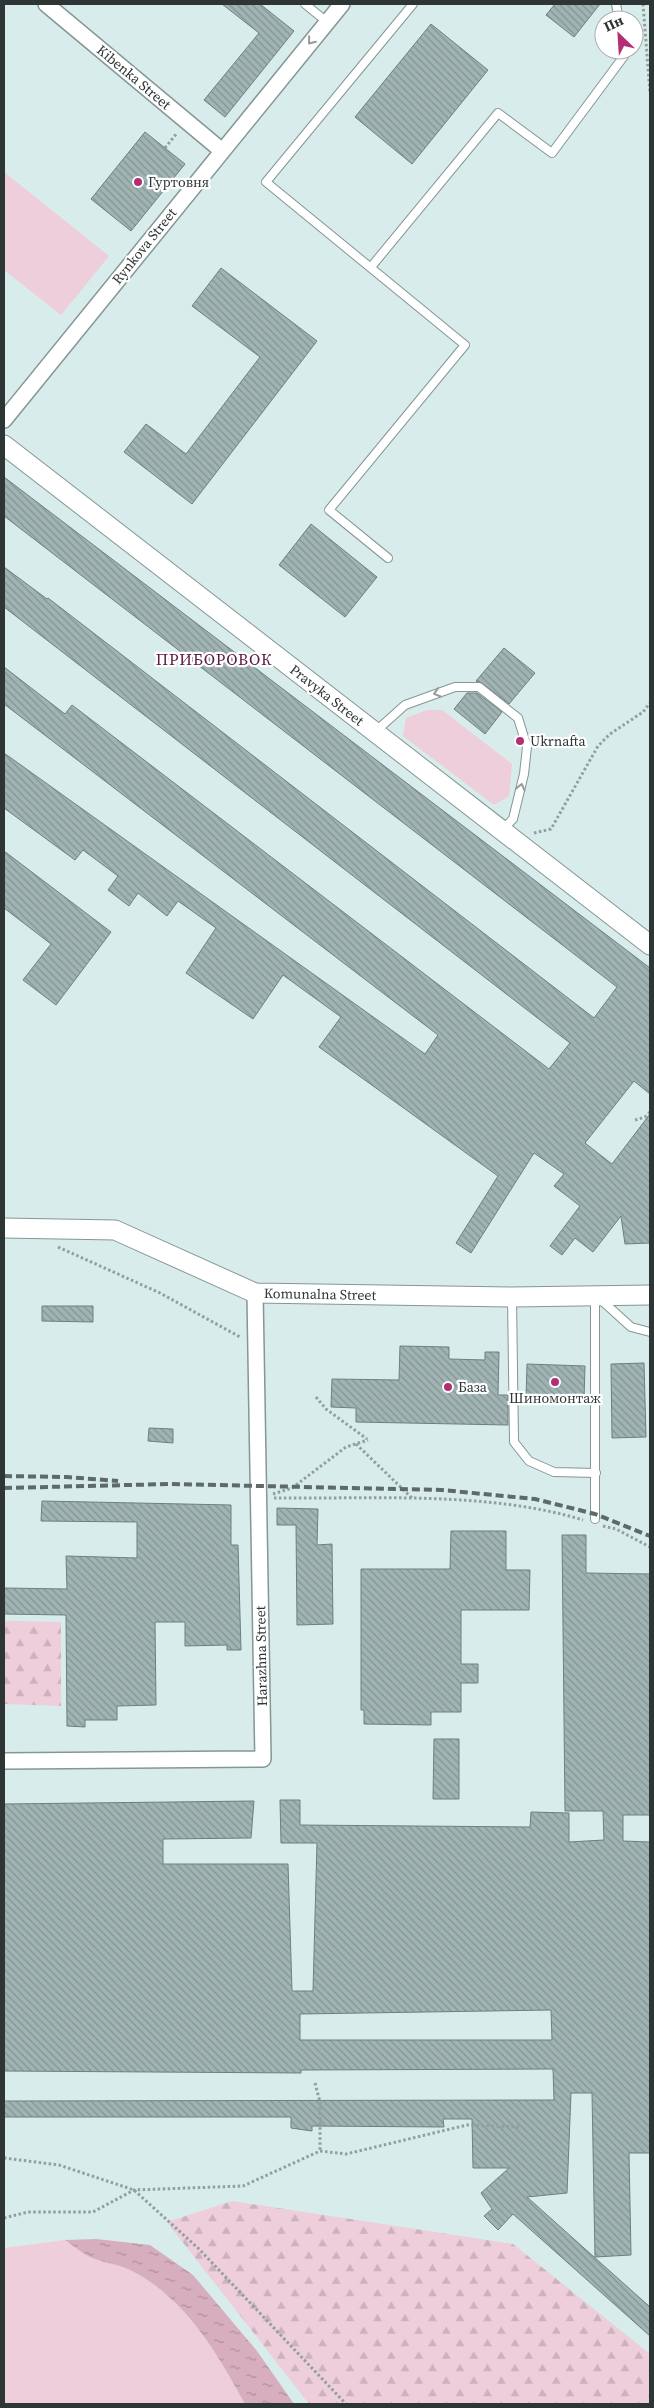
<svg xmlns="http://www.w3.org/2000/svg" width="654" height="2408" font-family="'Source Serif 4',serif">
<defs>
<pattern id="forest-firs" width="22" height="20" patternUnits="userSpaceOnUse" patternTransform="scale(1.25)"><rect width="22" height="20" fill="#edceda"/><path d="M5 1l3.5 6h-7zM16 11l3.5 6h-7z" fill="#ccb2bc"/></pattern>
<pattern id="water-ripples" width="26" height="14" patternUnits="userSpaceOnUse" patternTransform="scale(1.25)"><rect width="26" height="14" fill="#d7aebe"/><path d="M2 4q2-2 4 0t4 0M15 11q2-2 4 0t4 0" fill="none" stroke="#af8e9b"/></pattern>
<pattern id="building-back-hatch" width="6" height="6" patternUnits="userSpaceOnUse" patternTransform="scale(1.25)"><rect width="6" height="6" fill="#a1b4b4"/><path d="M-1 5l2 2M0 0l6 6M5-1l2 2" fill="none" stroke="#849393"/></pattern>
</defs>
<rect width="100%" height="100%" fill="#d8ecec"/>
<g fill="#edceda">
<path d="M4 172 109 256 61 315 4 270Z"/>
<path d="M427 710H442L512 764 509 796 494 805 403 736 406 718Z"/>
<path d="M65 2240C73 2245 81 2253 90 2257 103 2263 118 2264 130 2270 185 2297 217 2353 245 2404H4V2248Z"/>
</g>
<g fill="url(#forest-firs)">
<path d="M4 1621 61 1622V1706L4 1704Z"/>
<path d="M232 2201 513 2244 650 2354V2404H309L167 2222Z"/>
</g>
<path fill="url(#water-ripples)" d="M96 2239 150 2245 193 2275 257 2351 294 2404H245C217 2353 185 2297 130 2270 118 2264 103 2263 90 2257 81 2253 73 2245 65 2240Z"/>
<g fill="url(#building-back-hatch)" stroke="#6d8080" fill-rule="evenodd">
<path d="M222 4H260L294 31 225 117 204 100 259 33Z"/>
<path d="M555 4H600L574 37 546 15Z"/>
<path d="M431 24 488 70 412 164 355 117Z"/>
<path d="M145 132 185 164 131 231 91 199Z"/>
<path d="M221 268 317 341 192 504 124 452 146 424 186 454 260 357 192 306Z"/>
<path d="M4 477 650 968V1094L634 1081 585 1143 612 1164 650 1114V1243L625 1244 621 1216 593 1252 575 1238 562 1255 550 1246 580 1206 554 1186 564 1174 534 1153 471 1253 456 1243 498 1176 319 1047 341 1017 283 975 253 1019 186 973 216 928 178 901 167 916 138 893 129 906 108 890 118 876 83 850 75 860 4 808V753L425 1054 438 1035 4 704V667L65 714 72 705 549 1069 570 1043 4 607V567L47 599 48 598 594 1018 617 987 4 516Z"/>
<path d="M311 524 377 577 345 617 279 565Z"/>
<path d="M504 648 535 673 509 704 482 683 476 681Z"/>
<path d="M467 693H477L502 712 485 734 454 709Z"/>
<path d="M4 851 111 932 56 1005 23 980 51 944 4 908Z"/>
<path d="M42 1306H93V1322L42 1321Z"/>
<path d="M400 1346 449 1347V1359L485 1360V1352H499L498 1395H508V1425L356 1422V1408L331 1407 332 1379 399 1380Z"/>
<path d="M644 1363 646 1437 612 1438 611 1364Z"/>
<path d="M527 1364 585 1366 584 1400 526 1399Z"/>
<path d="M149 1428 173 1429V1443L148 1441Z"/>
<path d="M42 1501 231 1505V1545H238L241 1650H227V1645L185 1646V1622H155L156 1705 117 1706V1720H85V1727L67 1726 66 1615 4 1614V1588L67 1589 66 1556 137 1558V1522L41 1521Z"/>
<path d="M277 1508 318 1509 317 1545 332 1544 333 1624 297 1625 296 1525H277Z"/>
<path d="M451 1531H506V1570H530L529 1610H461V1664H478V1683H461V1712H431V1725L364 1724V1710H361V1569H450Z"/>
<path d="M562 1535H586V1573L650 1574V1815H623V1841L650 1842V2153H629L631 2255 595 2257 592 2093H571L567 2193 527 2197 650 2307V2336L513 2214 498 2230 484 2216 492 2209 481 2193 509 2168H473L472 2119H443L444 2127 312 2126V2131L291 2128V2117H4V2101L554 2100 553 2069 301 2070V2073L4 2071V1804L254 1801 251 1838 163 1839V1864H288L292 1991H313L317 1843H281L280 1800H300V1825L530 1827 531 1812 569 1813V1842L604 1840 603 1811H565ZM551 2010 552 2040H300V2014Z"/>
<path d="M434 1739H459V1799H433Z"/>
</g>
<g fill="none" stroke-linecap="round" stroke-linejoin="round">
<g stroke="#849696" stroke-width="10">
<g id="service">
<path d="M305 4 327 22"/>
<path d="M616 4 619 20"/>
<path d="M371 267 498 113 552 153 624 56 623 50"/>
<path d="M388 558 329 510 465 345 266 182 413 4"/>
<path d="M376 731 405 705 455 687H479L518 718 527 747 524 774 513 819 502 830"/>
<path d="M512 1297 514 1442 529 1461 554 1472 596 1473"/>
<path d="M599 1298 631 1327 650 1332"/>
<path d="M595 1519V1295"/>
</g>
</g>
<g stroke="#849696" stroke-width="18">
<g id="minor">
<path d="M46 4 221 150"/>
<path d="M4 420 342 4"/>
<path d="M4 1761 263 1759 255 1293"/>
</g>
</g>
<g stroke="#849696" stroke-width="21">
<g id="tertiary">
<path d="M4 445 650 945"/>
<path d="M4 1228 115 1230 255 1293 512 1297 650 1295"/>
</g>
</g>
<g stroke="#919f9f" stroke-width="3" stroke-dasharray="2.5 2.5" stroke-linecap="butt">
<path d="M643 4 650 93"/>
<path d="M165 148 177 133"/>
<path d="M534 833 551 829 598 746 610 734 643 712 650 703"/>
<path d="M635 1120 645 1117 650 1112"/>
<path d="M58 1247 160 1293 240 1337"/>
<path d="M316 1397 326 1409 367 1439"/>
<path d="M356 1444 413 1499"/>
<path d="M273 1494 292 1488 346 1447 368 1440"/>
<path d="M274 1498C373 1499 488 1491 583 1520"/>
<path d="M603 1526 616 1529 650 1547"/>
<path d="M315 2083 320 2102V2151"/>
<path d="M4 2158 59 2165 134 2190 199 2249 346 2404"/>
<path d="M4 2218 28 2212H93L134 2190 243 2186 320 2151 346 2154 467 2125 521 2127"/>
</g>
<use href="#service" stroke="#fff" stroke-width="8"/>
<use href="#minor" stroke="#fff" stroke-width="15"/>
<use href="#tertiary" stroke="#fff" stroke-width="19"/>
<g stroke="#5e6969" stroke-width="4" stroke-dasharray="8 4" stroke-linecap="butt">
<path d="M4 1476 67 1477 118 1481"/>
<path d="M4 1488 170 1484 442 1490 535 1499 595 1514 650 1536"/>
</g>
</g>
<defs><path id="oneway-chevron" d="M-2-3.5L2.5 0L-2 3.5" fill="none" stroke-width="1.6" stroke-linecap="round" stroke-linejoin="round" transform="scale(1.25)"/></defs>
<g stroke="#969a9a">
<use href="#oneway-chevron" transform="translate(311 41) rotate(129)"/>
<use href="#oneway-chevron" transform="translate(437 693) rotate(163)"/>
<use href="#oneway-chevron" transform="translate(521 787) rotate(-76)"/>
</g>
<g fill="#b32f75" stroke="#fff" stroke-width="2">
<circle cx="138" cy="182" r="5"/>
<circle cx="520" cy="741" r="5"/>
<circle cx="555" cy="1382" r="5"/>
<circle cx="448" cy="1387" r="5"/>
</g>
<g text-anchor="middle" stroke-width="4.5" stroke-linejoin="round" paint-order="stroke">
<g font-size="14" fill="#2e3535" stroke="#fff">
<text transform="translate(134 77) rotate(40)" y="5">Kibenka Street</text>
<text transform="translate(144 246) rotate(-51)" y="5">Rynkova Street</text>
<text transform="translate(327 695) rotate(38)" y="5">Pravyka Street</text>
<text transform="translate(320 1294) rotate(1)" y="5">Komunalna Street</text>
<text transform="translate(261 1656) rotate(-91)" y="5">Harazhna Street</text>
</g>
<g font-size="14" fill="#2e3535" stroke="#fff" text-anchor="start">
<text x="148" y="187">Гуртовня</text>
<text x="530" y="746">Ukrnafta</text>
<text x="458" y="1392">База</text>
<text x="555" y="1403" text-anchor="middle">Шиномонтаж</text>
</g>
<g font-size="16" letter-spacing="1" fill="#5c1c3d" stroke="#fff">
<text x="214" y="665">ПРИБОРОВОК</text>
</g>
</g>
<rect width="654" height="2408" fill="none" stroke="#2e3535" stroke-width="10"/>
<g transform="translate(619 35) rotate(335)"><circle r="24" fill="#ffffff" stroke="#abaeae"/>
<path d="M0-4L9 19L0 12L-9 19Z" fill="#b32f75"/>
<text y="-8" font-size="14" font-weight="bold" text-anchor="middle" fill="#2e3535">Пн</text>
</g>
</svg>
